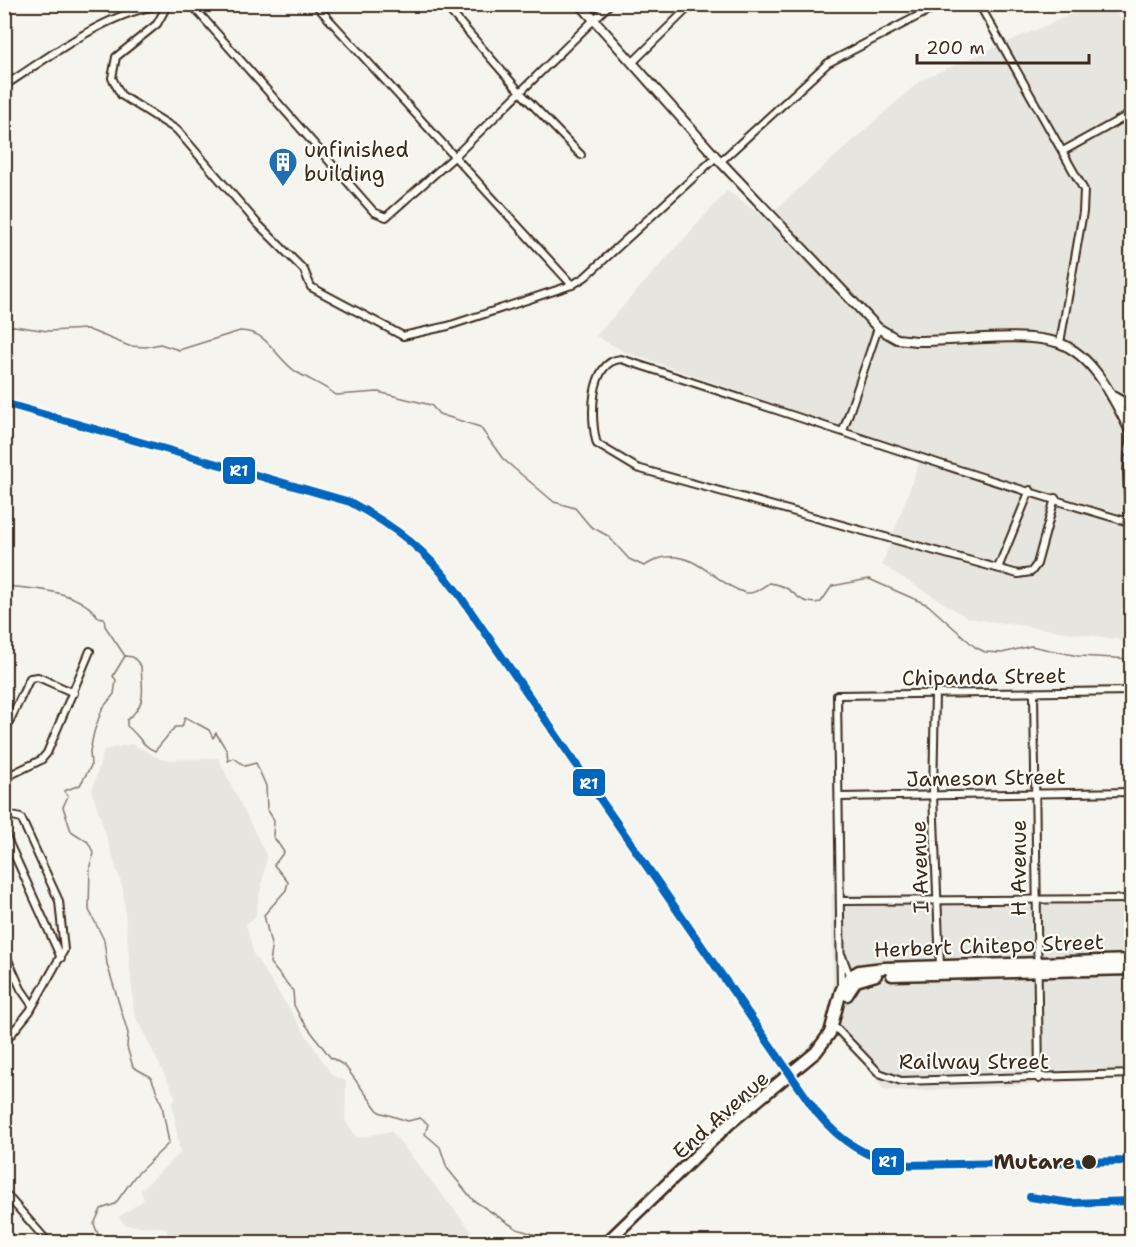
<svg xmlns="http://www.w3.org/2000/svg" width="1136" height="1247" font-family="'Shantell Sans',sans-serif">
<rect width="100%" height="100%" fill="#f5f4ee"/>
<filter id="ink" filterUnits="userSpaceOnUse"><feTurbulence type="fractalNoise" baseFrequency=".0167" numOctaves="2"/><feDisplacementMap in="SourceGraphic" scale="12" xChannelSelector="R" yChannelSelector="G"/><feConvolveMatrix kernelMatrix="1 2 1 2 8 2 1 2 1" color-interpolation-filters="sRGB"/></filter>
<g filter="url(#ink)">
<g fill="#e7e5df">
<path d="M1092 5H1111L1131 34 1132 607 1122 608V640L968 618 882 565 922 455 623 351 596 336 727 191 766 218 921 80Z"/>
<path d="M132 744 163 760 218 758 267 857 255 917 246 924 254 955 332 1075 346 1081 345 1120 357 1138 391 1131 480 1242H167V1228L125 1225 119 1217 144 1200 141 1190 180 1153 172 1102 176 1098 134 1013 123 889 92 791 104 750Z"/>
<path d="M832 894 1131 898V1079L910 1091 884 1089 833 1026Z"/>
</g>
<g fill="none" stroke-linecap="round" stroke-linejoin="round">
<g stroke="#84786e" stroke-width="1.5">
<path d="M4 327 14 326 48 331 87 329 129 346 146 347 160 344 179 350 240 331C268 331 274 356 295 371 309 380 322 384 336 395L378 392 431 405 439 414 480 427 503 459 554 502 575 508 590 526 608 536 629 559 644 566C650 563 659 557 666 557 697 553 717 584 743 592 753 596 761 588 769 583 798 586 795 607 821 602L832 586 869 579 928 605 975 647 985 652 1002 653 1031 646 1078 656 1132 659"/>
<path d="M4 586C35 589 79 590 98 617L104 618 105 626 125 656 113 676 116 680 114 694 102 709 94 732 90 751 91 766 80 785 64 791 68 796 63 807 71 831 88 842 94 854 90 865 89 910 104 940 107 964 128 1033 127 1047 133 1067 151 1077 162 1105 169 1143 135 1176 115 1204 101 1209 94 1224 98 1234 90 1242"/>
<path d="M125 656 133 657 141 666C142 691 148 703 127 720V726C139 735 142 746 155 751L175 727H182L185 717 209 730 213 738 216 733 227 751 228 761 234 758 245 766 256 763 266 786 267 809 274 820 273 836 284 852 274 865 288 882 286 890 264 915 272 949 270 963 293 991 294 1005 300 1017 330 1057 345 1066 379 1112 408 1121 420 1118 428 1124 425 1134 440 1147 447 1168 473 1200 517 1229 559 1242"/>
</g>
<g stroke="#3b2a1e" stroke-width="10">
<g id="minor">
<path d="M168 4 157 24 116 57 112 78 121 95 177 130 257 223 304 270 311 287 403 336 448 326 572 285 585 277 716 157"/>
<path d="M191 4 374 212 386 217 454 157 610 4"/>
<path d="M315 4 572 285"/>
<path d="M444 4 520 92 581 155"/>
<path d="M979 4 1084 190 1083 212 1060 343"/>
<path d="M632 63 692 4"/>
<path d="M4 86C54 54 107 11 167 4"/>
<path d="M1063 151 1132 113"/>
<path d="M721 161 828 63 941 4"/>
<path d="M843 431 878 328"/>
<path d="M1055 498 1037 564 1031 572 1018 574 637 468 597 444C590 421 589 361 621 359 791 414 960 473 1132 523"/>
<path d="M998 568 1030 490"/>
<path d="M935 693 933 795 940 966"/>
<path d="M1034 693 1039 1079"/>
<path d="M4 733 30 678 38 677 74 693"/>
<path d="M4 778 41 760 47 753 90 651"/>
<path d="M840 797 1132 792"/>
<path d="M4 814 21 818 59 901 64 950 30 1011 4 1043"/>
<path d="M4 832 61 958"/>
<path d="M842 901 1132 899"/>
<path d="M4 951 21 989 32 1005"/>
<path d="M842 956 850 977"/>
<path d="M841 988 837 695 1132 691"/>
<path d="M837 1029 879 1073 901 1081 1132 1074"/>
<path d="M4 1192 48 1242"/>
</g>
</g>
<g stroke="#3b2a1e" stroke-width="12">
<path id="tertiary" d="M580 4 716 157 878 328 897 339 916 341C957 342 1022 331 1059 343 1095 356 1114 400 1130 431"/>
</g>
<g stroke="#3b2a1e" stroke-width="14">
<g id="secondary">
<path d="M1113 397 1132 408"/>
<path d="M1132 431 1129 473 1132 539"/>
</g>
</g>
<g stroke="#3b2a1e" stroke-width="15">
<g id="trunk">
<path d="M892 975 1132 969"/>
<path d="M847 995 856 981 876 975"/>
<path d="M607 1242 729 1124 816 1052 830 1033 841 991 850 976 859 971 884 968 1132 960"/>
</g>
</g>
<use href="#minor" stroke="#fdfcf7" stroke-width="6"/>
<use href="#tertiary" stroke="#fdfcf7" stroke-width="8"/>
<use href="#secondary" stroke="#fdfcf7" stroke-width="9"/>
<use href="#trunk" stroke="#fdfcf7" stroke-width="10"/>
<g stroke="#3b2a1e" stroke-width="4">
<g id="rail">
<path d="M757 1027 817 1113 837 1135 851 1147 886 1162 925 1166 1132 1161"/>
<path d="M1030 1197 1071 1203 1132 1201"/>
</g>
</g>
<use href="#rail" stroke="#fdfcf7" stroke-width="1.5" stroke-dasharray="4.5" stroke-linecap="butt"/>
<g stroke="#fdfcf7" stroke-width="12">
<g id="rail-1">
<path d="M4 403 350 502C396 527 427 551 458 593L817 1113C841 1142 866 1158 903 1165L1132 1161"/>
<path d="M1030 1197 1071 1203 1132 1201"/>
</g>
</g>
<use href="#rail-1" stroke="#0065bd" stroke-width="8"/>
</g>
</g>
<defs>
<g id="building-pin" transform="scale(1.5)"><path d="M0 17L-7.5 6A9.5 9.5 0 1 1 7.5 6Z" fill="#1f6fb2" stroke="#fdfcf7"/><path d="M-4-6H4V6H1V3H-1V6H-4ZM-2.5-4.3h1.7v1.8h-1.7ZM.8-4.3h1.7v1.8H.8ZM-2.5-1h1.7V.8h-1.7ZM.8-1h1.7V.8H.8Z" fill="#fff"/></g>
</defs>
<g fill-rule="evenodd">
<use href="#building-pin" x="283" y="162"/>
</g>
<circle fill="#3b2a1e" stroke="#fdfcf7" stroke-width="2" cx="1089" cy="1162" r="8"/>
<g text-anchor="middle" stroke-width="4.5" stroke-linejoin="round" paint-order="stroke">
<g font-size="21" fill="#3b2a1e" stroke="#fdfcf7" text-anchor="start">
<text x="304" y="157">unfinished<tspan x="304" dy="24">building</tspan></text>
</g>
<g font-size="21" fill="#3b2a1e" stroke="#fdfcf7">
<text transform="translate(984 677) rotate(-1)" y="7">Chipanda Street</text>
<text transform="translate(986 778) rotate(-1)" y="7">Jameson Street</text>
<text transform="translate(920 867) rotate(-92)" y="7">I Avenue</text>
<text transform="translate(1019 868) rotate(-90)" y="7">H Avenue</text>
<text transform="translate(989 946) rotate(-2)" y="7">Herbert Chitepo Street</text>
<text x="974" y="1069">Railway Street</text>
<text transform="translate(721 1115) rotate(-42)" y="7">End Avenue</text>
</g>
<g font-size="21" font-weight="bold" fill="#3b2a1e" stroke="#fdfcf7" text-anchor="end">
<text x="1075" y="1169">Mutare</text>
</g>
</g>
<g stroke="#fdfcf7" stroke-width="2">
<rect x="222" y="456" width="34" height="29" rx="6" fill="#0065bd"/>
<rect x="572" y="768" width="34" height="29" rx="6" fill="#0065bd"/>
<rect x="871" y="1147" width="34" height="29" rx="6" fill="#0065bd"/>
</g>
<g font-size="16" text-anchor="middle" font-weight="bold" fill="#fff">
<text x="239" y="476">R1</text>
<text x="589" y="789">R1</text>
<text x="888" y="1167">R1</text>
</g>
<rect width="1136" height="1247" fill="none" stroke="#fdfcf7" stroke-width="24"/>
<rect x="12" y="12" width="1112" height="1223" fill="none" stroke="#3b2a1e" stroke-width="2" filter="url(#ink)"/>
<path d="M917 54v9h172v-9" fill="none" stroke="#3b2a1e" stroke-width="3"/>
<text x="926" y="54" font-size="18" fill="#3b2a1e" stroke="#fdfcf7" stroke-width="4.5" paint-order="stroke">200 m</text>
</svg>
